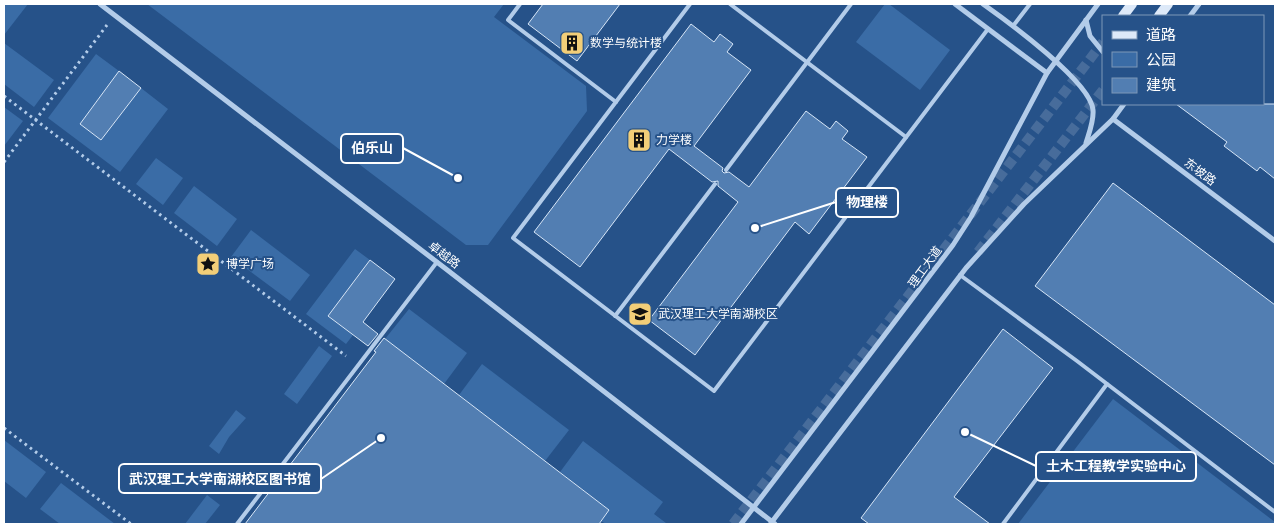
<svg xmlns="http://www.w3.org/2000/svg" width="1279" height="528" font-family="Manrope,'Noto Sans SC',sans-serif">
<rect width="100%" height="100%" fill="#265289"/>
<g fill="#3a6ca6">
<path d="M4 4H28L4 35Z"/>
<path d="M147 4H504L494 17 586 86 587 111 488 245H466Z"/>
<path d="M885 4H889L950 50 920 90 856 42Z"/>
<path d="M4 43 54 80 34 107 4 84Z"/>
<path d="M96 54 119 71 80 124 101 140 141 88 168 109 120 172 48 118Z"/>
<path d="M4 107 23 121 4 146Z"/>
<path d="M156 158 183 178 163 205 136 184Z"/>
<path d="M194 186 237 219 217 246 174 213Z"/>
<path d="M251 230 310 275 290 301 231 257Z"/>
<path d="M355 249 370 260 328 316 353 335 346 344 306 314Z"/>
<path d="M409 309 467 353 444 384 385 339Z"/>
<path d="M319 346 332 356 297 404 284 394Z"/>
<path d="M482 364 569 430 545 461 459 395Z"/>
<path d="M1113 399 1275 522V524H1018Z"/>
<path d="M236 410 246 418 229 437 219 454 209 446Z"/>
<path d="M4 440 46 472 26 498 4 481Z"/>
<path d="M583 441 663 502 654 514 666 523 665 524H606L601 521 609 510 560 472Z"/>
<path d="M61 483 115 524H60L40 509Z"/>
<path d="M207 495 220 505 205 524H185Z"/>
</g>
<g fill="#527eb2" stroke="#d7e6f7">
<path d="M543 4H620L577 61 528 24Z"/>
<path d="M691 24 714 42 720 34 733 44 727 52 751 70 694 146 723 168 722 171 724 173 729 172 749 187 806 111 830 129 836 121 848 131 842 139 867 157 809 234 795 222 695 355 649 320 738 202 718 186V181L712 182 669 149 580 267 534 232Z"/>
<path d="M119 71 141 88 101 140 80 124Z"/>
<path d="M1176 104H1275V179L1260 167 1257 171 1224 146 1227 142Z"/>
<path d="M1113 183 1275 305V465L1035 286Z"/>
<path d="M370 260 395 279 363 322 378 334 368 346 328 316Z"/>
<path d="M1003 329 1053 368 954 497 990 524H869L861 518Z"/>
<path d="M384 338 609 510 599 524H245L376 352 374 351Z"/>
</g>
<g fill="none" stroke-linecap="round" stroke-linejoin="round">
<g stroke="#476c9b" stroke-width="10" stroke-dasharray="10 5" stroke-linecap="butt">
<path d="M978 252 1103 90"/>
<path d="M733 524 1103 42"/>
</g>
<g stroke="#b3cce9" stroke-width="3" stroke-dasharray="2.5 4" stroke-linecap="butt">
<path d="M4 96 346 356"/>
<path d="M4 162 107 25"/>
<path d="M4 428 131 524"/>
</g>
<g stroke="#b3cce9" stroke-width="4">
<path d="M520 4 508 20 616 102"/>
<path d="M690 4 513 238 714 391 988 29"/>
<path d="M730 4 906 137"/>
<path d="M1013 26 1030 4"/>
<path d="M726 170 851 4"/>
<path d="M960 275 1077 361 1275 512"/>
<path d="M615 316 715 184"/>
<path d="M237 524 437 262"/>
<path d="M1003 524 1107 384"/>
</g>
<g stroke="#b3cce9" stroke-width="5">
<path d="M100 4 446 269 775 524"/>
<path d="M955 4 1047 73"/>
<path d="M983 4C1007 21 1091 82 1093 110 1094 121 1089 133 1086 143"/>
<path d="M1190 16 1199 4"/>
<path d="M1086 20 1090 36 1103 52"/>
<path d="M1113 119 1275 241"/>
<path d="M771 523 966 268 1024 204 1113 119 1124 104"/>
<path d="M741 524 953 245 971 217 1047 73 1098 4"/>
</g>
<g stroke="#dde9f8" stroke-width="10">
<path d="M1123 16 1132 4"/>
<path d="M1159 16 1168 4"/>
</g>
</g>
<defs>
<g id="building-square" transform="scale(1.25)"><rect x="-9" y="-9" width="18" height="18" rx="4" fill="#f2ce78" stroke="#265289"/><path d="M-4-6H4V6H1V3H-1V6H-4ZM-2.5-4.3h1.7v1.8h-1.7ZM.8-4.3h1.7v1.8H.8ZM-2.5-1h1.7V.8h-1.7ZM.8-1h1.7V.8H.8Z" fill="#111"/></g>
<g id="sight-square" transform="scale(1.25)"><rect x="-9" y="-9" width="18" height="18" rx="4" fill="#f2ce78" stroke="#265289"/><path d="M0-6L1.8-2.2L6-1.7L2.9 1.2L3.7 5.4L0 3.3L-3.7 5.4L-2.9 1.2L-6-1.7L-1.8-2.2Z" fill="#111"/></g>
<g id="university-square" transform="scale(1.25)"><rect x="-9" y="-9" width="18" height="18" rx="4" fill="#f2ce78" stroke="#265289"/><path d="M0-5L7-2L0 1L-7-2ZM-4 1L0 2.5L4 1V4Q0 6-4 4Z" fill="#111"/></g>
</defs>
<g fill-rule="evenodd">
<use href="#building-square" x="572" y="43"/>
<use href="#building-square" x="639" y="140"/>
<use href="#sight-square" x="208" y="264"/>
<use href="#university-square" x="640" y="314"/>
</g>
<g text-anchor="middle" stroke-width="4" stroke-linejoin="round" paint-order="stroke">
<g font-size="12" fill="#fff" stroke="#265289" text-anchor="start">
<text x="590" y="47">数学与统计楼</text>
<text x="656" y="144">力学楼</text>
<text x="226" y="268">博学广场</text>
<text x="658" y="318">武汉理工大学南湖校区</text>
</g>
<g font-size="12" fill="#fff" stroke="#265289">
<text transform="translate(1200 172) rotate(37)" y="4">东坡路</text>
<text transform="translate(444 255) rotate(37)" y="4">卓越路</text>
<text transform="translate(925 267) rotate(-54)" y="4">理工大道</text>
</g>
</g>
<path fill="none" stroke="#fff" stroke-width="2" d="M458 178L403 148M755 228L836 202M965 432L1036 466M381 438L321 479"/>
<g fill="#fff" stroke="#265289" stroke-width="2">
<circle cx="458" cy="178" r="5"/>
<circle cx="755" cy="228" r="5"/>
<circle cx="965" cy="432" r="5"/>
<circle cx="381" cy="438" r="5"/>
</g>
<g fill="#265289" stroke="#fff" stroke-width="2">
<rect x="341" y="134" width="62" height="29" rx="5"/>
<rect x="836" y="188" width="62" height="29" rx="5"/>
<rect x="1036" y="452" width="160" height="29" rx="5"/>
<rect x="119" y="464" width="202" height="29" rx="5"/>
</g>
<g font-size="14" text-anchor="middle" font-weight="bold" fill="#fff">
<text x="372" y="153">伯乐山</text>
<text x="867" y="207">物理楼</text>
<text x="1116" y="471">土木工程教学实验中心</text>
<text x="220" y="484">武汉理工大学南湖校区图书馆</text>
</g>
<rect width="1279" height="528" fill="none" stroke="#ffffff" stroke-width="10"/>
<rect x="1102" y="15" width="162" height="90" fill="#265289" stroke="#7d97b8"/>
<rect x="1112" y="31" width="25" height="8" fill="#dde9f8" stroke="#7d97b8"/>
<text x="1146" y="40" font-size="15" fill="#ffffff">道路</text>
<rect x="1112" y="52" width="25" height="15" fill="#3a6ca6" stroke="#7d97b8"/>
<text x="1146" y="65" font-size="15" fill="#ffffff">公园</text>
<rect x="1112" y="78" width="25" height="15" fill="#527eb2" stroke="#7d97b8"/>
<text x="1146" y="90" font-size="15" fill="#ffffff">建筑</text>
</svg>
